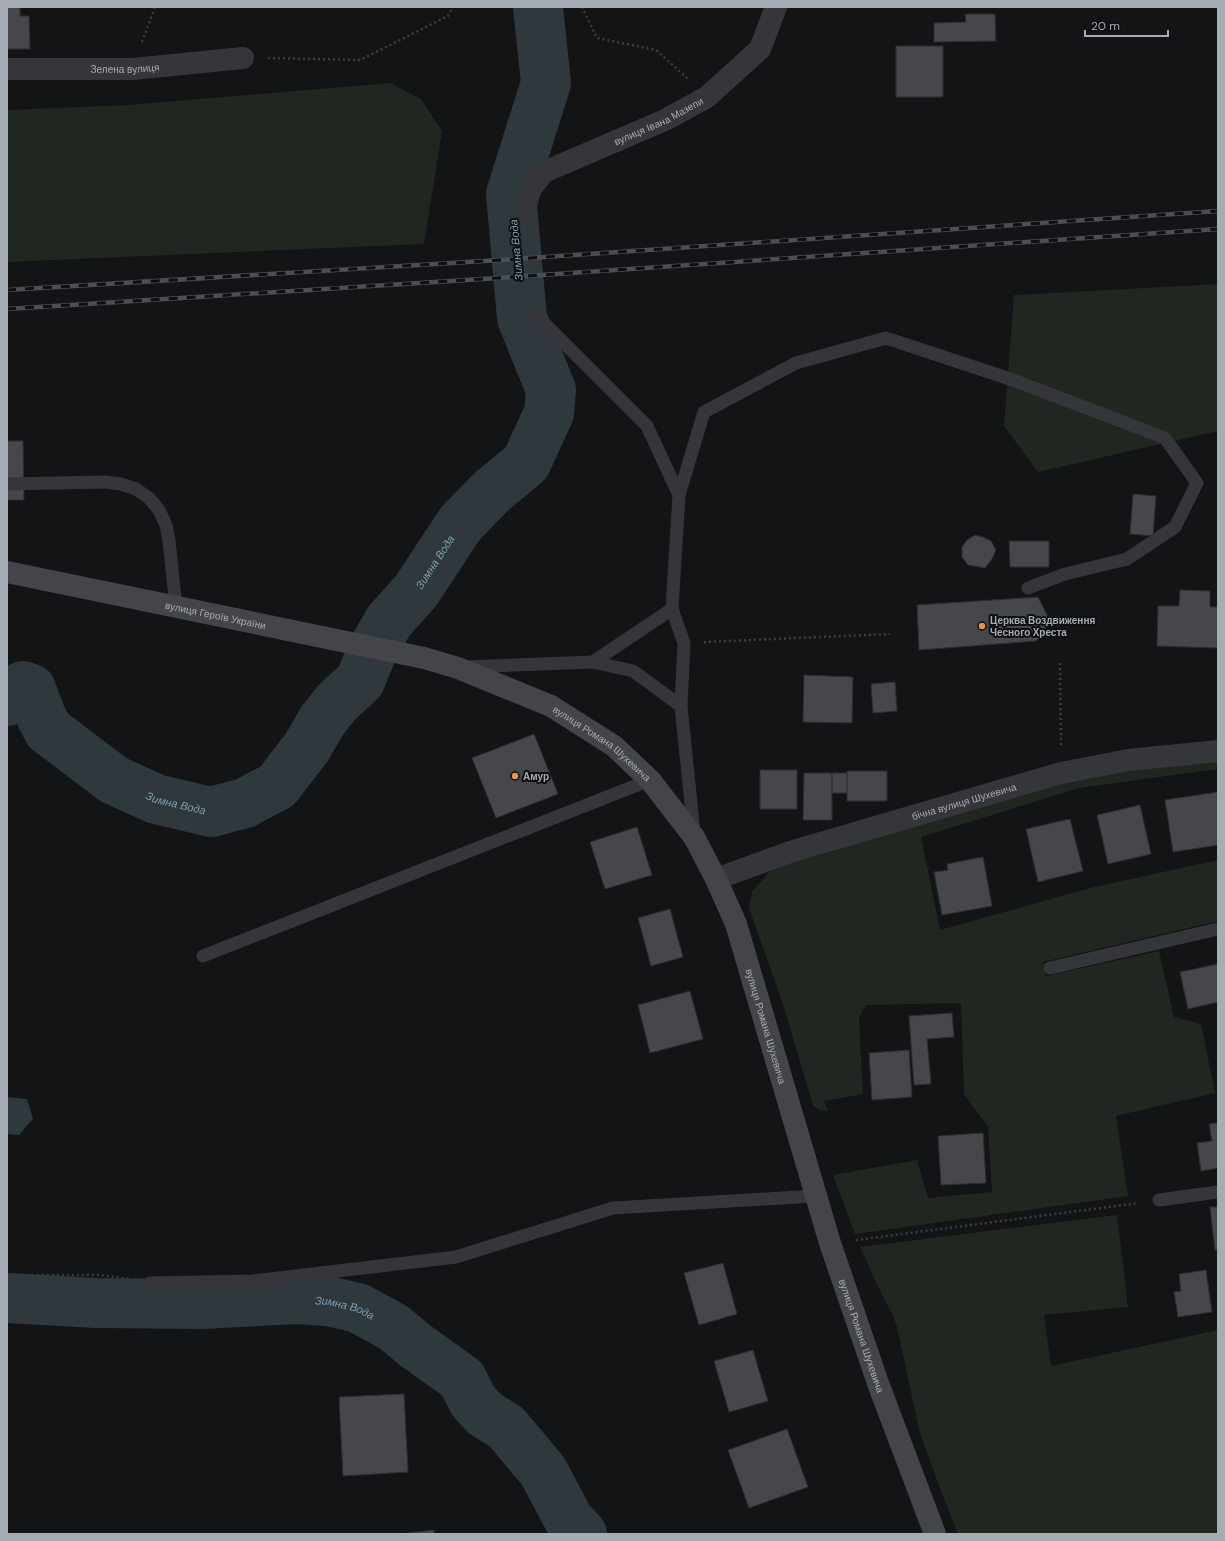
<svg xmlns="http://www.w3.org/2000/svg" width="1225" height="1541" font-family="'DM Sans',sans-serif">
<rect width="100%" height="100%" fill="#131415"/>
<g fill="#202720">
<path d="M390 83 421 99 442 131 424 244 7 262V110L128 105Z"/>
<path d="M1218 284V431L1038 472 1004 426 1014 295Z"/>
<path d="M1218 759V769L1079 788 921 837 940 930 1090 888 1218 860V921L1043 962 1046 976 1159 951 1174 1017 1201 1024 1215 1093 1116 1116 1128 1196 855 1234 833 1175 917 1160 928 1198 992 1192 988 1127 964 1094 961 1003 866 1005 859 1018 863 1094 824 1101 828 1111H821L813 1106 783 1004 749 908 752 892 770 871 798 858 1101 772Z"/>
<path d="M1117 1215 1128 1307 1044 1315 1051 1366 1218 1330V1534H958L941 1491 919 1430 897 1327 892 1313 883 1297 860 1247Z"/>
</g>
<path fill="#2e383d" d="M7 1097 27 1099 33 1119 19 1135 7 1134Z"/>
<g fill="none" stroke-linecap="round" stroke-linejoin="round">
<g stroke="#2e383d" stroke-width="50">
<path id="s1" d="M7 701 12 692 23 686 31 689 41 716 48 730 114 780 156 799 211 812 245 803 277 786 307 747 322 721 337 702 360 681 373 649 389 621 416 591 460 524 491 492 526 463 549 413 551 390 522 318 511 194 546 83 538 7"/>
<path id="s2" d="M7 1298 96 1303 202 1304 297 1299 328 1301 358 1308 393 1327 416 1346 462 1379 473 1401 485 1414 506 1427 543 1471 569 1520 582 1534"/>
</g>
</g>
<g fill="#45474a" stroke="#2e2e31">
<path d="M7 7H20V16H29L30 49H7Z"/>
<path d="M965 14H995L996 41 934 42V23L966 22Z"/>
<rect x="896" y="46" width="47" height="51"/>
<path d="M7 441H23L24 500H7Z"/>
<path d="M1133 494 1156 496 1153 536 1130 534Z"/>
<path d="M975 535 983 537 991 541 996 550 992 559 985 568 968 565 962 557V547L967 540Z"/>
<path d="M1009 541H1049V567H1010Z"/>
<path d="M1180 590 1210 591V607H1218V648L1157 646 1158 606H1179Z"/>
<path d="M1038 597 1049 619 1041 637 1036 641 919 650 917 605Z"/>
<path d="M804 675 853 677 852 723 803 722Z"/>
<path d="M895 682 897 711 873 713 871 684Z"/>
<path d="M534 734 558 794 496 818 472 758Z"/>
<rect x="760" y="770" width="37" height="39"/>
<rect x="847" y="771" width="40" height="30"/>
<path d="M804 773H832V820H803Z"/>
<rect x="832" y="773" width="15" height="20"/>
<path d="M1218 792V845L1173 852 1165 800Z"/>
<path d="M1140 805 1151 854 1108 864 1097 815Z"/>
<path d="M1070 819 1083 871 1038 882 1026 829Z"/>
<path d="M637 827 652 875 605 889 590 842Z"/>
<path d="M983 857 992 906 942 915 934 872 948 870 947 864Z"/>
<path d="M670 909 683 957 651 966 638 918Z"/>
<path d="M1218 964V1002L1188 1009 1180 972Z"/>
<path d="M690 991 703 1039 650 1053 638 1005Z"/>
<path d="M952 1013 954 1037 927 1039 931 1084 914 1085 909 1016Z"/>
<path d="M909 1050 912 1097 872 1100 869 1053Z"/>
<path d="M1218 1123V1168L1201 1171 1197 1143 1212 1141 1209 1124Z"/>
<path d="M983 1133 986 1183 941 1185 938 1136Z"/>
<path d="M1210 1207H1218V1250H1215Z"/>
<path d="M723 1263 737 1314 699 1325 684 1273Z"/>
<path d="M1206 1270 1212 1312 1178 1317 1174 1292 1181 1291 1179 1274Z"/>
<path d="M753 1350 768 1401 729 1412 714 1361Z"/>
<path d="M404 1394 408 1472 343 1476 339 1397Z"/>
<path d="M787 1429 808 1487 749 1508 728 1450Z"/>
<path d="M434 1530V1534H400Z"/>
</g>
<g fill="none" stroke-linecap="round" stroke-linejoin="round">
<g stroke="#3b3d41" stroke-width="2.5" stroke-dasharray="2 3" stroke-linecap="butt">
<path d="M582 7 597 38 656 50 688 79"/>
<path d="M142 42 155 7"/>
<path d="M268 58 360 60 448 16 453 7"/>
<path d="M704 642 890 634"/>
<path d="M1060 663 1061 748"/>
<path d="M856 1240 1139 1203"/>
<path d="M7 1278 35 1275H99L130 1279"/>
</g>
<g stroke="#35363a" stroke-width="13">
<path d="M535 314 647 426 679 495 672 609 684 643 681 706 694 833"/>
<path d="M7 484 105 482 121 484 136 489 149 498 159 510 166 525 169 540 176 608"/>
<path d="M679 495 704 412 796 363 886 338 1016 381 1165 438 1197 483 1175 527 1127 559 1065 574 1028 588"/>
<path d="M593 662 633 671 681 706"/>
<path d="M465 667 593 662 672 609"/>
<path d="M203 956 650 780"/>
<path d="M1050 968 1218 929"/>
<path d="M1159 1200 1218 1192"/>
<path d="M150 1283 253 1281 456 1257 613 1208 815 1196"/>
</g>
<g stroke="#35363a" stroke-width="22">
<path id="s3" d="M7 69H133L243 58"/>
<path id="s4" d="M524 212 531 188 544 172 665 120 707 97 760 49 776 7"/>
<path id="s5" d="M716 879 793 851 1061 773 1128 760 1218 751"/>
</g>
<path stroke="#43454a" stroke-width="22" id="s6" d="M7 572 424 658 458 668 551 706 614 746 650 780 694 837 716 879 736 924 830 1243 879 1386 935 1534"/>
<g stroke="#4c4e53" stroke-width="4.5">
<g id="rail">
<path d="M7 290 501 260 1218 211"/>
<path d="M7 309 498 278 1218 229"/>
</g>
</g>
<use href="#rail" stroke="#0e0f10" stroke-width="3" stroke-dasharray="9" stroke-linecap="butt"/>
</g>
<g fill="#e6963b" stroke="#0e0f10" stroke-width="1.5">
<circle cx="982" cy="626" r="4"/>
<circle cx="515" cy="776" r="4"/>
</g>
<g text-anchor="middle" stroke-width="4" stroke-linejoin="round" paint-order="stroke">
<g font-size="10" fill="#a6acb4" stroke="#0e0f10">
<text dy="4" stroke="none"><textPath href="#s3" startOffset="118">Зелена вулиця</textPath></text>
<text dy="4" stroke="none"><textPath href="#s4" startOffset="171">вулиця Івана Мазепи</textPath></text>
<text dy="4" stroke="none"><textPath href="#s6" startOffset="213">вулиця Героїв України</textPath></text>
<text dy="4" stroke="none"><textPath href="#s6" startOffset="625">вулиця Романа Шухевича</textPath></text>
<text dy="4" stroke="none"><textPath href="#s5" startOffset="260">бічна вулиця Шухевича</textPath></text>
<text dy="4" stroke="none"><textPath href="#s6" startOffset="961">вулиця Романа Шухевича</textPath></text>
<text dy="4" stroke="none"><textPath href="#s6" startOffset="1285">вулиця Романа Шухевича</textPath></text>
</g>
<g font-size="10" font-weight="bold" fill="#a6acb4" stroke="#0e0f10" text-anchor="start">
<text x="990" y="624">Церква Воздвиження<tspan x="990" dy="12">Чесного Хреста</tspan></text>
<text x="523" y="780">Амур</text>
</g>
<g font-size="11" font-style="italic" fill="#7f9eae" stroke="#0e0f10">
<text transform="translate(516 250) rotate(-95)" y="4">Зимна Вода</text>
<text dy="4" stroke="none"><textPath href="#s1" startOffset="609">Зимна Вода</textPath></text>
<text dy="4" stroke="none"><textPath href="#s1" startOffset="225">Зимна Вода</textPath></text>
<text dy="4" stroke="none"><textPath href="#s2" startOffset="339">Зимна Вода</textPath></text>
</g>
</g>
<rect width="1225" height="1541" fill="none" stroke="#a6acb4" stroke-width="16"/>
<path d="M1085 30v6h83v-6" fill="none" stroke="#a6acb4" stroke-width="2"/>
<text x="1091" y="30" font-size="12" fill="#a6acb4" stroke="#0e0f10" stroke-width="3" paint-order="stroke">20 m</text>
</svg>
